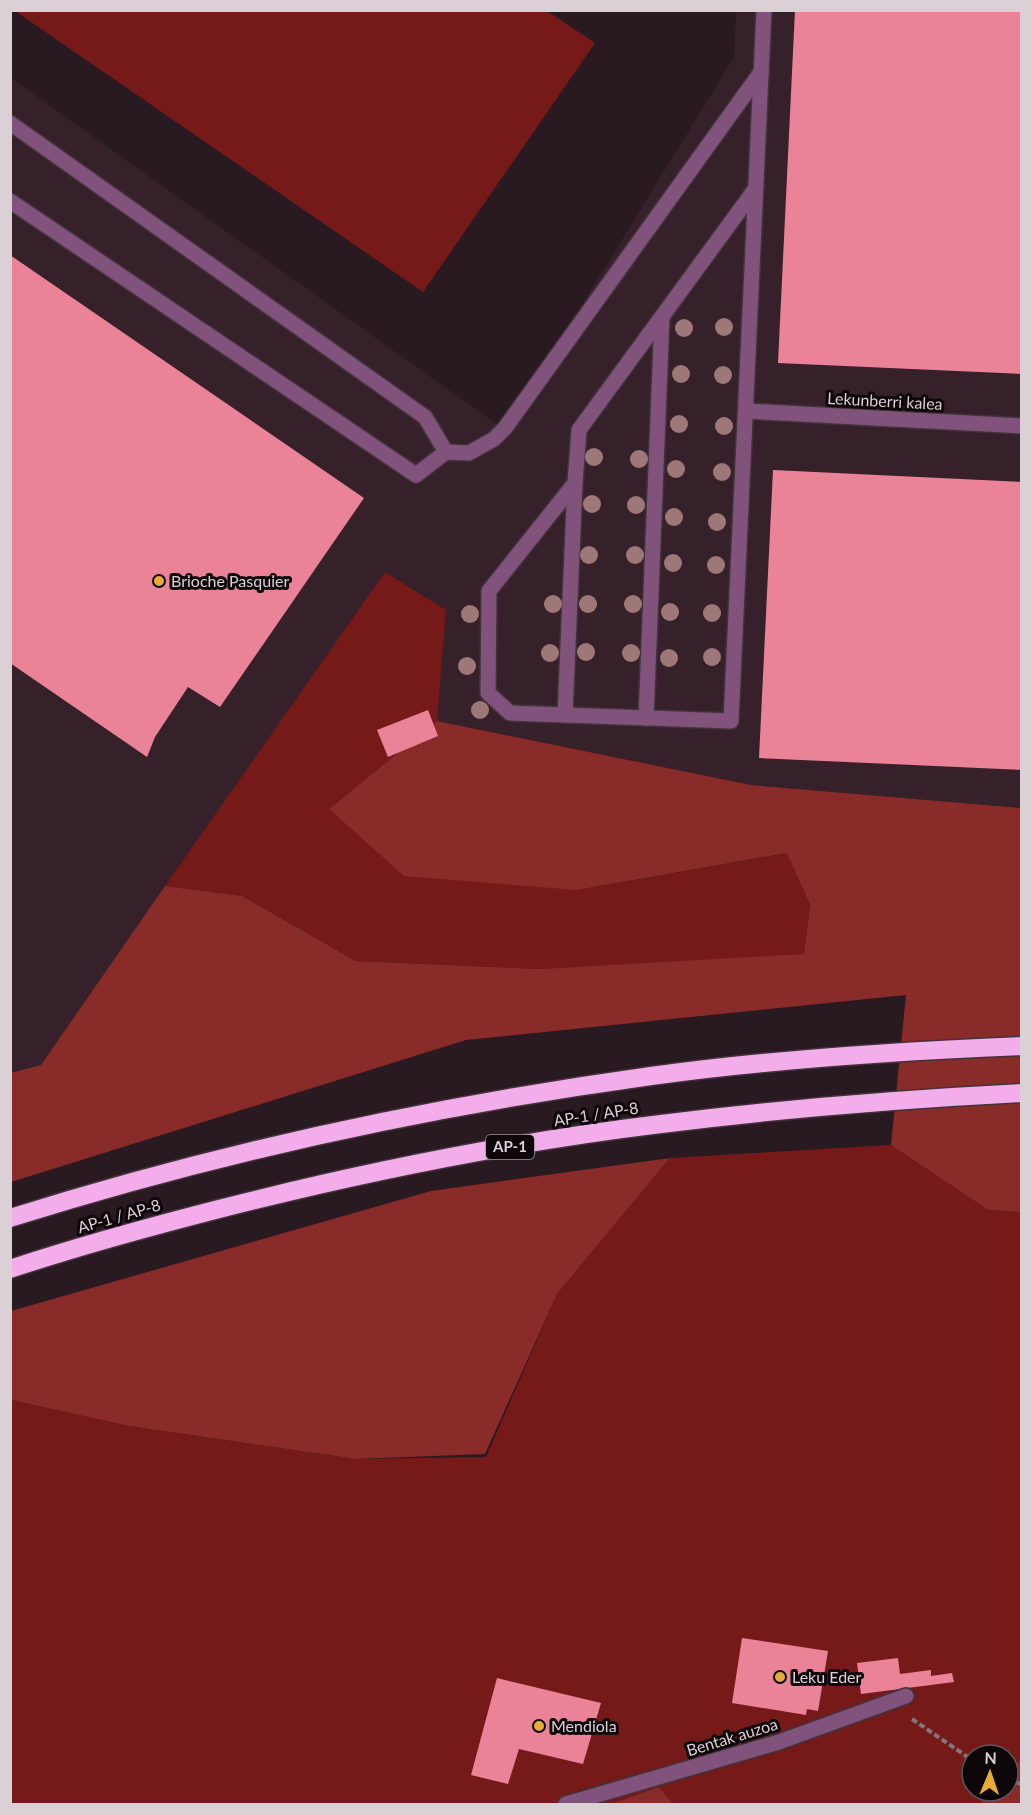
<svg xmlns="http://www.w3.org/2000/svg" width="1032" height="1815" font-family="Lato,sans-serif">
<rect width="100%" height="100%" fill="#291921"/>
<path fill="#36202a" d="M736 11H1021V808L751 785 437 721 446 610 385 572 41 1065 11 1073 10 77 505 430 734 57Z"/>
<g fill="#761a19">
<path d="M15 11H547L595 43 423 292Z"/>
<path d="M385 572 446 610 437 721 329 809 577 890 788 853 810 906 804 955 540 969 356 961 242 896 165 886Z"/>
<path d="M891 1145 988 1210 1021 1212V1759L1008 1773V1755H972V1791H992L980 1804H673L659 1787 610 1804H11V1400L129 1426 356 1459 486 1457 557 1294 670 1158Z"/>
</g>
<g fill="#892b28">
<path d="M437 721 751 785 1021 808V1212L988 1210 891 1145 906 995 466 1040 11 1182 10 1073 41 1065 165 886 242 896 356 961 540 969 804 954 810 905 787 853 577 890 404 876 329 809Z"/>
<path d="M670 1158 557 1294 485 1454 356 1459 129 1426 11 1400V1311L431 1191Z"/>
<path d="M1021 1759V1804H980L992 1791H1008V1773Z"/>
<path d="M659 1787 673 1804H610Z"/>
</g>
<g fill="#eb8398">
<path d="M795 10H1022V374L778 363Z"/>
<path d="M10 255 364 498 220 707 188 687 155 737 147 757 10 663Z"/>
<path d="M773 470 1022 482V770L759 758Z"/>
<path d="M428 710 438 736 388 757 377 730Z"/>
<path d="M742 1638 828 1651 818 1711 807 1709 806 1715 732 1703Z"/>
<path d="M898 1658 900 1674 931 1670V1676L952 1673 954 1682 861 1694 857 1663Z"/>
<path d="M497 1678 601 1703 583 1764 519 1749 508 1784 471 1775Z"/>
</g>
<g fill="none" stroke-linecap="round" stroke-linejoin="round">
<g stroke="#42333a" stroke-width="18">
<g id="minor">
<path d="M10 123 425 417 446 452"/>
<path d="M756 188 579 430 575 483 489 591 488 693 510 713 731 721C742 485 753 248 764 10"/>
<path d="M10 201 416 475 446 452 469 453 494 439 505 428 761 72"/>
<path d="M746 411 1022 426"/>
<path d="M565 715 575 483"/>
<path d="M646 718 662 317"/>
<path d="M566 1804 779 1742 906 1696"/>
</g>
</g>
<g stroke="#42333a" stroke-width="21">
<g id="highway">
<path d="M10 1218C219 1152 434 1106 651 1076 774 1059 898 1051 1022 1046"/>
<path d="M10 1269C79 1246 149 1227 219 1209 364 1172 512 1142 661 1124 781 1109 901 1099 1022 1093"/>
</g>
</g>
<g stroke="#82757b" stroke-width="4" stroke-dasharray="6 3" stroke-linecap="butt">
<path d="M912 1719 972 1760"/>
<path d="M1008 1780 1022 1784"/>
</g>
<use href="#minor" stroke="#81527b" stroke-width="15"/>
<use href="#highway" stroke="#f3adea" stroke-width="18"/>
</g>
<g fill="#9e7878">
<circle cx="724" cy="327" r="9"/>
<circle cx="684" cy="328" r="9"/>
<circle cx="681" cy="374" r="9"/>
<circle cx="723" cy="375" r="9"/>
<circle cx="679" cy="424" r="9"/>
<circle cx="724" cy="426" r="9"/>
<circle cx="594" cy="457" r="9"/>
<circle cx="639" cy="459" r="9"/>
<circle cx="676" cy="469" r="9"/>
<circle cx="722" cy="472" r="9"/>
<circle cx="592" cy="504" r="9"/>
<circle cx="636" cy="505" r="9"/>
<circle cx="674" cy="517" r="9"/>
<circle cx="717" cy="522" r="9"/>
<circle cx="589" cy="555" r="9"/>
<circle cx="635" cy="555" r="9"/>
<circle cx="673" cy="563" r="9"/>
<circle cx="716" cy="565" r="9"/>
<circle cx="553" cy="604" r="9"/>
<circle cx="588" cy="604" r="9"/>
<circle cx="633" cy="604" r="9"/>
<circle cx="670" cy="612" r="9"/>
<circle cx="712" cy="613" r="9"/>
<circle cx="470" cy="614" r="9"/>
<circle cx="586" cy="652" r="9"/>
<circle cx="550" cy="653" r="9"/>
<circle cx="631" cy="653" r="9"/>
<circle cx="712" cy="657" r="9"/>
<circle cx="669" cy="658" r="9"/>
<circle cx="467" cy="666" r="9"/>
<circle cx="480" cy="710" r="9"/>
</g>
<g fill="#e6ad36" stroke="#0d070a" stroke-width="2">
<circle cx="159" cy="581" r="6"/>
<circle cx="780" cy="1677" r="6"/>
<circle cx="539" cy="1726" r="6"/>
</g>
<g text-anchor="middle" stroke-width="6" stroke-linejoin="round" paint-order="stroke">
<rect fill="#0d070a" stroke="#9d9498" stroke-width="1.5" x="486" y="1135" width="48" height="24" rx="4.5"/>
<g font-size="15" font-weight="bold" fill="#dbd0d5">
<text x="510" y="1152">AP-1</text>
</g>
<g font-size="16" fill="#dbd0d5" stroke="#0d070a">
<text transform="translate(885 401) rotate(3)" y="6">Lekunberri kalea</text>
<text transform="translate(596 1114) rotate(-9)" y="6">AP-1 / AP-8</text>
<text transform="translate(119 1216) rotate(-16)" y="6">AP-1 / AP-8</text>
<text transform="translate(732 1737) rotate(-17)" y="6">Bentak auzoa</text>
</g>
<g font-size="16" fill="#dbd0d5" stroke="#0d070a" text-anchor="start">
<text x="171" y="587">Brioche Pasquier</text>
<text x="792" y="1683">Leku Eder</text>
<text x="551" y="1732">Mendiola</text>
</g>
</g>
<rect width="1032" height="1815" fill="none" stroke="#dbd0d5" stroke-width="24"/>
<g transform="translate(990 1773) rotate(2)"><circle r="28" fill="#0d070a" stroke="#5f575b" stroke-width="1.5"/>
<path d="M0-4.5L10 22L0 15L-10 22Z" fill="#e6ad36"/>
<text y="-9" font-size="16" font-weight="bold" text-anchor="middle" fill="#dbd0d5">N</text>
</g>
</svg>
